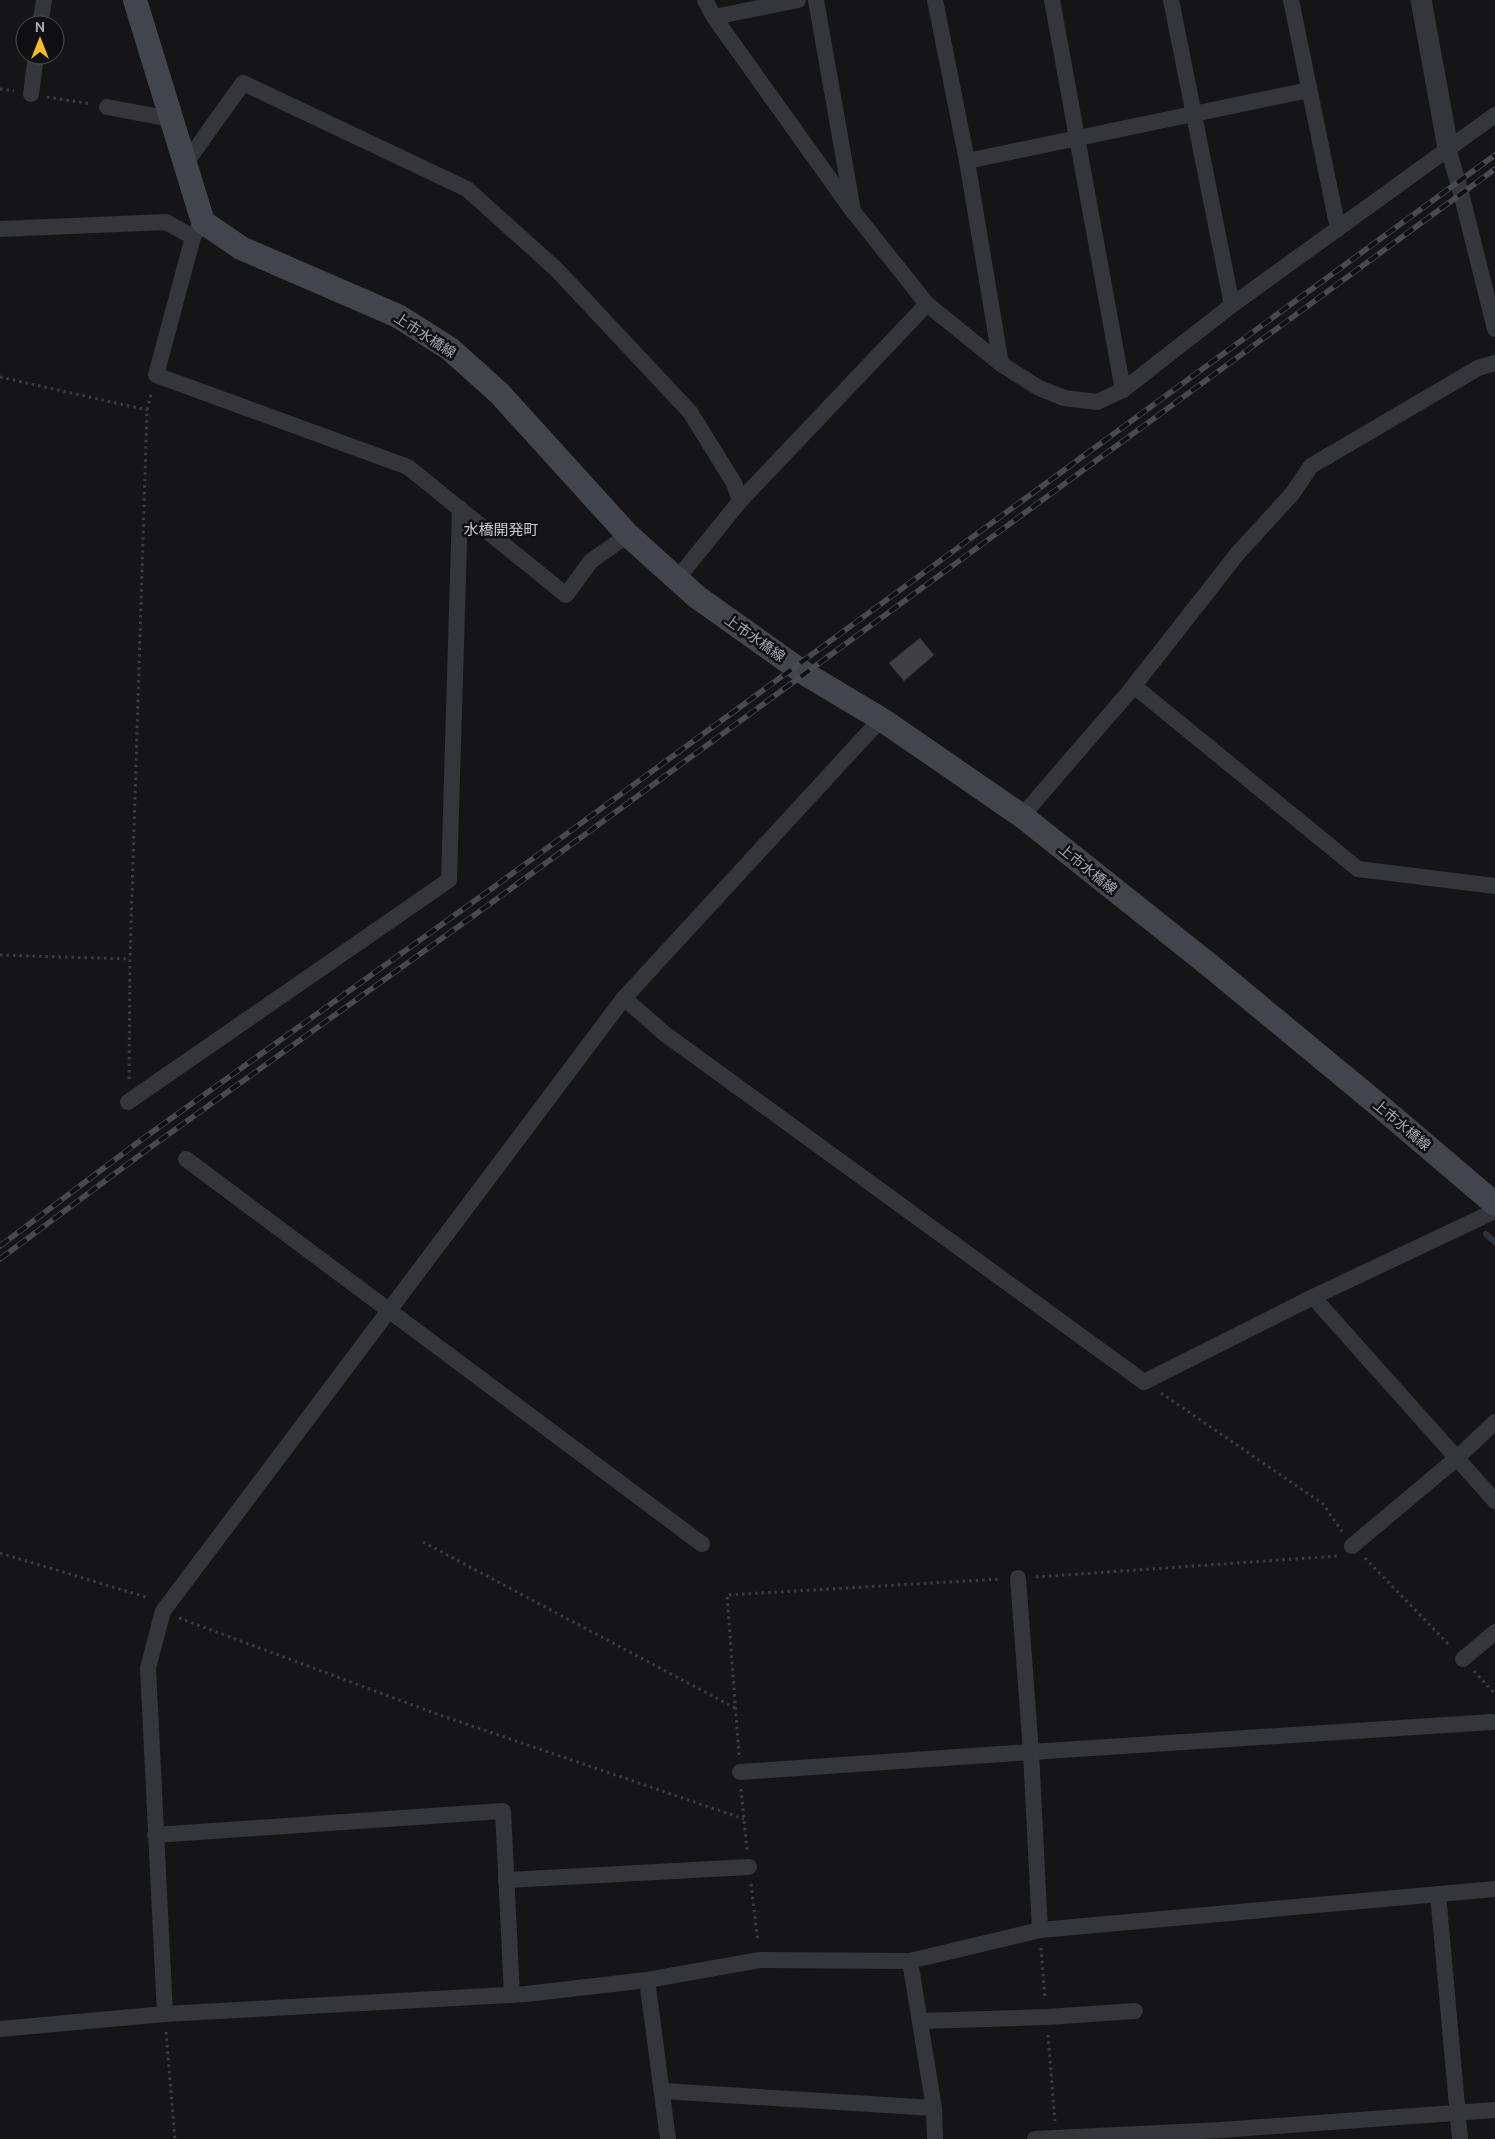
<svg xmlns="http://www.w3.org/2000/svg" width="1495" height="2139" font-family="Ubuntu,'Noto Sans JP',sans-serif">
<rect width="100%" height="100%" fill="#151517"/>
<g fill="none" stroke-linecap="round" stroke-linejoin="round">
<path stroke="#2a333b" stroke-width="6" d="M1486 1234 1495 1242"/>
</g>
<path fill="#3f3f44" stroke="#2f2e33" d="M920 638 934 655 904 681 889 663Z"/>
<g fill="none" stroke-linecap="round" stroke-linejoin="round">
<g stroke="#3b3d43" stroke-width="3" stroke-dasharray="2.5 4" stroke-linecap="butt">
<path d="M0 89 14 91"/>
<path d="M47 97 91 104"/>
<path d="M0 377 147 410"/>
<path d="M0 955 130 959"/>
<path d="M129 1079 130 959 147 410 152 391"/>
<path d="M1161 1393 1323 1504 1343 1533"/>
<path d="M423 1542 735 1708"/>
<path d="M0 1553 149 1598"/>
<path d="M1365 1558 1451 1647"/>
<path d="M1036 1577 1337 1556"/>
<path d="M179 1618 434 1713 744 1819"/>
<path d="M1474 1671 1495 1694"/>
<path d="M739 1755 727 1595 1000 1579"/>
<path d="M741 1789 747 1850"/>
<path d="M751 1884 758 1942"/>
<path d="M1041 1948 1045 1999"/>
<path d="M166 2032 175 2139"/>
<path d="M1048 2035 1055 2121"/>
</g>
<g stroke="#35363c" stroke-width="16">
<path d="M705 0 714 17 852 210 927 304 1001 364 1039 388 1064 398 1097 402 1123 390 1232 305 1495 115"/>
<path d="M816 0 852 205"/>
<path d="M935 0 967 161 1001 364"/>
<path d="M1052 0 1123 390"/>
<path d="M1171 0 1232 305"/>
<path d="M1291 0 1338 229"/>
<path d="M714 17 798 0"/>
<path d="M40 25 44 0"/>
<path d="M31 94 36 55"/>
<path d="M107 107 171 119"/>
<path d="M1448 148 1461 193 1495 329"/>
<path d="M967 161 1309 90"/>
<path d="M185 164 243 83 467 189 556 269 690 412 734 483 740 501 677 579"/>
<path d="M203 222 193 237 156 375 408 467 566 595 591 561 628 535"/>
<path d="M0 229 166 222 193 237"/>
<path d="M740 501 927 304"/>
<path d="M1134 686 1358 869 1495 886"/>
<path d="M1022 816 1129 692 1238 553 1292 494 1311 466 1478 368 1495 363"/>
<path d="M624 998 665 1034 1144 1382 1313 1297 1495 1211"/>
<path d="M128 1102 449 880 460 508"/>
<path d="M186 1159 702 1544"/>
<path d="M1313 1297 1495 1501"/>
<path d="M1352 1546 1457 1458 1495 1422"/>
<path d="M1018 1578 1031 1752 1492 1722"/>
<path d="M1463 1659 1495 1632"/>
<path d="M740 1772 1031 1752 1040 1930"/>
<path d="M155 1835 503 1811 512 1995"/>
<path d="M506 1880 749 1867"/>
<path d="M1438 1894 1460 2139"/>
<path d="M910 1961 934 2108 935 2139"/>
<path d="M647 1980 668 2139"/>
<path d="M165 2014 148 1668 163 1611 624 998 881 719"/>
<path d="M920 2021 1047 2017 1135 2011"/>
<path d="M0 2029 165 2014 526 1994 647 1980 760 1960 910 1961 1040 1930 1495 1889"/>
<path d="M662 2091 934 2108"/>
<path d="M1035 2139 1221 2130 1495 2110"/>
</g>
<path stroke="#35363c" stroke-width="21" d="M1421 0 1448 148"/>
<path stroke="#43454c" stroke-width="24" d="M135 0 203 222 241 248 398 316 450 349 499 393 628 535 697 597 804 673 881 719 1022 816 1208 964 1381 1107 1495 1204"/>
<g stroke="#484a51" stroke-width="5.5">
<g id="rail">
<path d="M0 1246 141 1140 487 892 1495 155"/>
<path d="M0 1259 148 1149 494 901 1495 169"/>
</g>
</g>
<use href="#rail" stroke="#101012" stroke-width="4" stroke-dasharray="11" stroke-linecap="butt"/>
</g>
<g text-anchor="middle" stroke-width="5" stroke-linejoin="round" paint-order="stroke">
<g font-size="14" fill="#a6aab7" stroke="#101012">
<text transform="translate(425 335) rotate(33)" y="5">上市水橋線</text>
<text transform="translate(755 638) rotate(35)" y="5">上市水橋線</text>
<text transform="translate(1088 869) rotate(39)" y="5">上市水橋線</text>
<text transform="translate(1402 1125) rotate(40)" y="5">上市水橋線</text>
</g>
<g font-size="15" fill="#c7cad3" stroke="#101012">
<text x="501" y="535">水橋開発町</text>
</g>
</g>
<g transform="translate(40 40)"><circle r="24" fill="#101012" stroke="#4c4e54"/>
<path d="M0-4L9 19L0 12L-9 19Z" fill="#f8bb2b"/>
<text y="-8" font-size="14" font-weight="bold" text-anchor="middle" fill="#a6aab7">N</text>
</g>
</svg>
